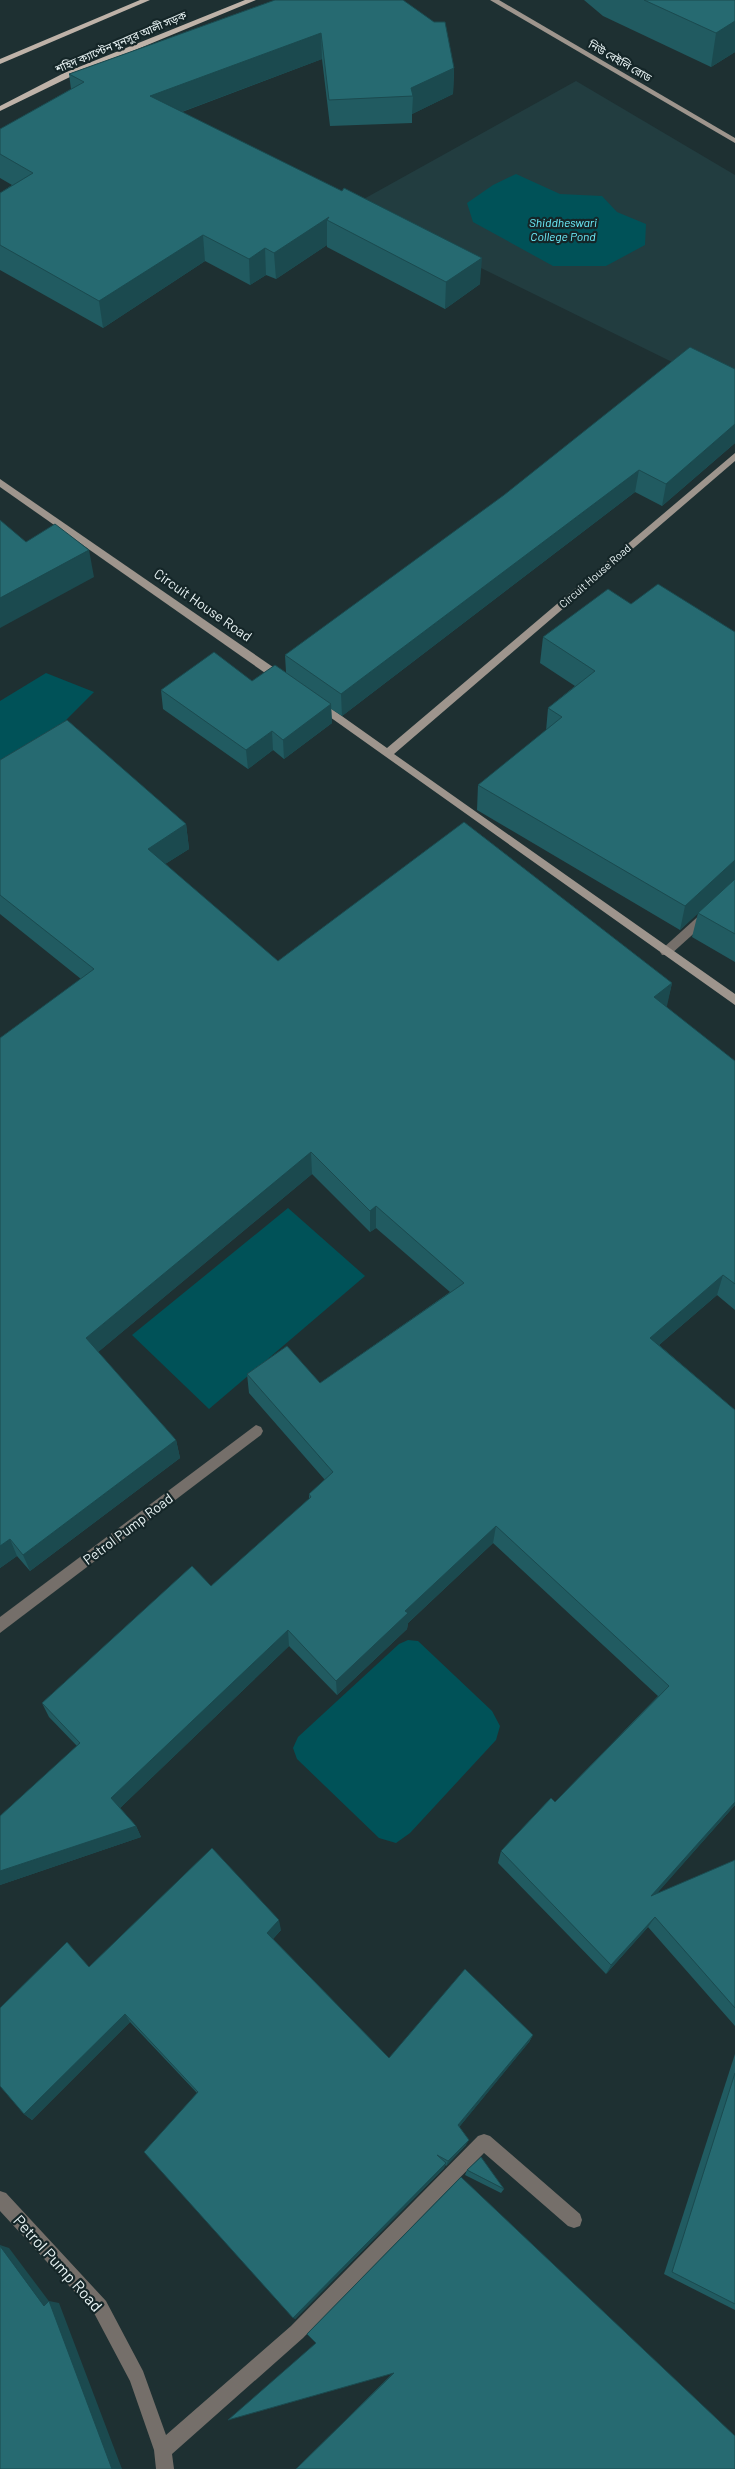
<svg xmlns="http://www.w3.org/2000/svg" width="735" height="2469" font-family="Barlow,'Noto Sans Bengali',sans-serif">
<rect width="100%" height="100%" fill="#1e3032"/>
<path fill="#223d40" d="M576 81 735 175V393L353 205Z"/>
<g fill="#005258">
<path d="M516 174 560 194 602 196 617 212 646 224 645 245 606 266H553L473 222 467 203 493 185Z"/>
<path d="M46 673 94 692 38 748 0 769V701Z"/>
<path d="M288 1208 365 1276 209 1409 132 1335Z"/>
<path d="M408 1640 418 1641 492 1711 500 1726 496 1740 410 1833 396 1843 379 1838 297 1759 293 1748 298 1737 399 1644Z"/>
</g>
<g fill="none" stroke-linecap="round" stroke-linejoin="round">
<g fill="#756f6a" fill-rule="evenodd">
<path d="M707 911 711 912 713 915 711 918 670 955H662L660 952 662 949 703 912Z"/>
<path d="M256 1425 261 1427 263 1431 261 1435 0 1633V1617Z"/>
<path d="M484 2134 490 2136 580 2214 582 2220 580 2226 574 2228 568 2226 484 2153 303 2338 172 2454 174 2469H156L154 2450 130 2381 94 2313 0 2211V2191L6 2193 106 2301 143 2371 166 2435 291 2326 478 2136Z"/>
</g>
<g fill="#9e958d" fill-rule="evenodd">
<path d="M490 0H499L735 138V143Z"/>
<path d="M735 453V461L394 754 735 994V1005L313 705 314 702H322L387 748Z"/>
<path d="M0 479 286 676V682H278L0 487Z"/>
</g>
<g fill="#beb2a8" fill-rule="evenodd">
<path d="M140 0H150L0 64V59Z"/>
<path d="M245 0H256L70 77 0 111V106L64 73Z"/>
</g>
</g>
<g fill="#215b61">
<path d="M275 0 454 68 453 94 412 114V123L330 126 322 59 182 112 480 284 445 309 327 247V245L276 279 266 275 250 285 205 261 103 328 0 270V193L12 185 0 178V129L71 89 69 74Z"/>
<path d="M584 0H735V52L711 67 603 16Z"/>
<path d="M735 369V443L662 506 635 492 342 716 331 709 332 723 284 759 273 750 248 769 163 709 161 690 252 681 286 672 285 655Z"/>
<path d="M631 604 735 632V962L692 937 698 913 680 930 477 810 478 785 546 731 548 708 575 686 540 663 543 637Z"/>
<path d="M67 720 186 824 189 849 165 864 278 961 464 822 672 983 666 1007 735 1061V1310L717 1295 659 1345 735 1410V1805L656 1894 735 1860V2026L648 1927 606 1974 498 1863 501 1851 551 1798 555 1802 658 1696 493 1543 408 1623 407 1629 337 1695 289 1646 120 1808 136 1826 141 1837 0 1885V1816L77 1746 49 1717 42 1703 192 1566 211 1586 309 1499V1494L325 1480 249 1393 247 1374 287 1346 320 1383 450 1292 376 1228 370 1232 312 1174 98 1352 176 1440 180 1458 30 1571 17 1556 0 1568V1038L81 979 0 914V760Z"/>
<path d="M281 1930 273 1939 389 2058 533 2035 529 2042 459 2127 466 2145 446 2166 445 2165 444 2168 295 2319 197 2093 130 2022 32 2120 24 2114 89 1967Z"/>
<path d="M735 2054V2310L664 2274Z"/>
<path d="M467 2170 504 2189 501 2193 465 2175Z"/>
<path d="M316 2343 735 2469H296L393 2373Z"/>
</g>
<g fill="#1b4a4f">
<path d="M735 21V52L711 67 716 33Z"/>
<path d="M321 33 322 59 152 123 150 96Z"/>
<path d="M454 68 453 94 412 114 413 96 411 88Z"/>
<path d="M329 217 327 220V245L276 279 274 253Z"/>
<path d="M203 235 205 261 103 328 99 301Z"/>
<path d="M265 248 266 275 250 285 249 259Z"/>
<path d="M482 258 480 284 445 309 446 282Z"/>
<path d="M735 424V443L662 506 666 484Z"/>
<path d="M639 470 635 492 342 716 341 694Z"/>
<path d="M89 550 94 577 0 628V598Z"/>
<path d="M331 704 332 723 284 759 283 740Z"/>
<path d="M272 731 273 750 248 769 246 750Z"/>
<path d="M186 824 189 849 151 873 148 849Z"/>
<path d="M735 860V883L730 884 680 930 685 906Z"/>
<path d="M672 983 667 1006 649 1021 654 997Z"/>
<path d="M311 1152 312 1174 91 1358 86 1338Z"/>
<path d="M376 1206V1228L370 1232V1211Z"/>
<path d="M723 1275 717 1295 645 1357 650 1338Z"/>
<path d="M176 1440 180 1458 30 1571 23 1555Z"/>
<path d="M496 1526 493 1543 408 1623 407 1629 337 1695 336 1681 405 1611Z"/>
<path d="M10 1539 17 1556 0 1568V1546Z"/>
<path d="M288 1630 289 1646 117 1811 111 1798Z"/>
<path d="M735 1802V1805L645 1907 651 1896Z"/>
<path d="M136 1826 141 1837 0 1885V1871Z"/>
<path d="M655 1917 648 1927 606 1974 611 1965Z"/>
<path d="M279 1920 281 1930 269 1943 267 1933Z"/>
<path d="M125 2014 130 2022 32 2120 24 2114Z"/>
<path d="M533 2035 529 2042 456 2131 458 2125Z"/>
<path d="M469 2140 466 2145 446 2166 448 2161Z"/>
<path d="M446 2163 444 2168 295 2319 293 2318Z"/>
<path d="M0 2245 9 2248 51 2304 49 2301 59 2303 122 2469H112L44 2306 0 2246Z"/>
</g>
<g fill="#266a71" stroke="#1b4a4f">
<path d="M275 0H403L434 22H445L454 68 411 88 413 96 329 100 321 33 150 96 342 191 344 188 482 258 446 282 327 220 329 217 274 253 265 248 249 259 203 235 99 301 0 245V193L33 173 0 154V129L84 82 69 74Z"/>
<path d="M644 0H735V21L716 33Z"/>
<path d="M690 347 735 369V424L666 484 639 470 341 694 285 655 504 495Z"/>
<path d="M0 520 26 542 55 524 89 550 0 598Z"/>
<path d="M658 584 735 632V860L685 906 478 785 562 717 548 708 595 671 543 637 608 589 631 604Z"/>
<path d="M214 652 252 681 275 665 331 704 283 740 272 731 246 750 161 690Z"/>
<path d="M67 720 186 824 148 849 278 961 464 822 672 983 654 997 735 1061V1284L723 1275 650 1338 735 1410V1802L651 1896 735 1860V2008L655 1917 611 1965 501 1851 551 1798 555 1802 669 1686 496 1526 405 1611 408 1613 336 1681 288 1630 111 1798 136 1826 0 1871V1816L80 1743 42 1703 192 1566 211 1586 311 1497 309 1494 333 1472 247 1374 287 1346 320 1383 464 1283 376 1206 370 1211 311 1152 86 1338 176 1440 23 1555 10 1539 0 1546V1038L94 969 0 895V760Z"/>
<path d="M735 879V934L698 913Z"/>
<path d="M212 1848 279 1920 267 1933 389 2058 465 1969 533 2035 458 2125 469 2140 448 2161 437 2155 446 2163 293 2318 144 2152 198 2092 125 2014 24 2114 0 2086V2008L67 1942 89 1967Z"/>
<path d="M735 2073V2304L672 2272Z"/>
<path d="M481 2157 504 2189 467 2170Z"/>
<path d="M461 2177 735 2436V2469H296L394 2373 228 2420 316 2343 307 2334Z"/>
<path d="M0 2246 44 2306 49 2301 112 2469H0Z"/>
</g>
<g text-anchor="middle" stroke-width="4.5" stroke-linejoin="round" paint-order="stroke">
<g font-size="11" fill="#e9f4f5" stroke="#152628">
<text transform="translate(121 42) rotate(-23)" y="4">শহিদ ক্যাপ্টেন মুনসুর আলী সড়ক</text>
<text transform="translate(620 61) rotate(30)" y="4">নিউ বেইলি রোড</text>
<text transform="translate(595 576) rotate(-41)" y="4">Circuit House Road</text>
</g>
<g font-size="12" font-style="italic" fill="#6deefb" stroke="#152628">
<text x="563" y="227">Shiddheswari<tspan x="563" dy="14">College Pond</tspan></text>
</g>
<g font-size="14" fill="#e9f4f5" stroke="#152628">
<text transform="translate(203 605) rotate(35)" y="5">Circuit House Road</text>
<text transform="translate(128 1529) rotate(-37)" y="5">Petrol Pump Road</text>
</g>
<g font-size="16" fill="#e9f4f5" stroke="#152628">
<text transform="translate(58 2263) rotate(48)" y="6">Petrol Pump Road</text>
</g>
</g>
</svg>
